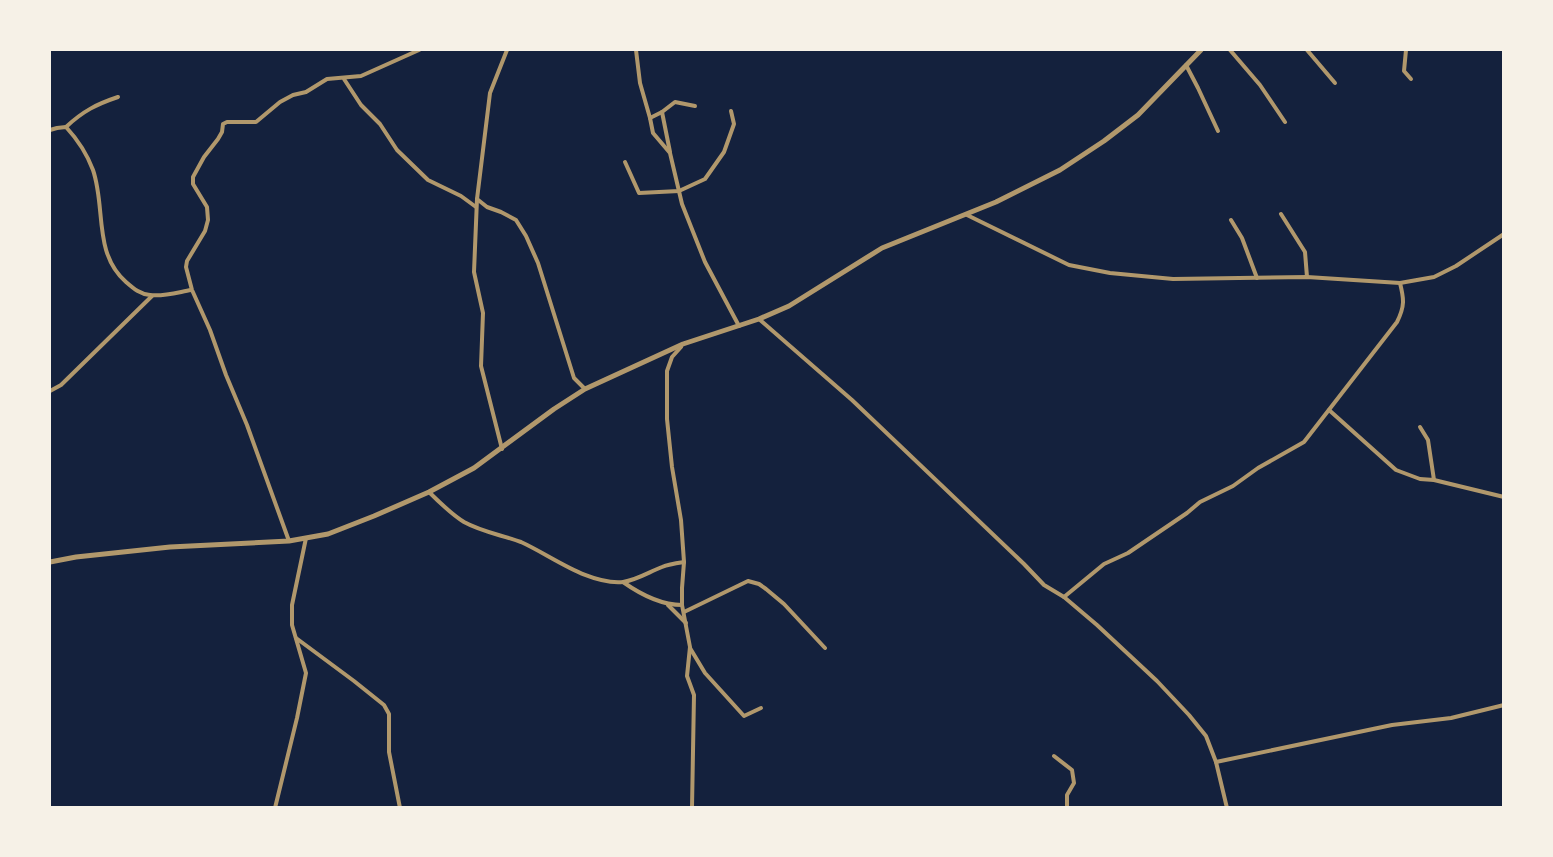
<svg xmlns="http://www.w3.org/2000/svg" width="1553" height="857" font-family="Helvetica,sans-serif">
<rect width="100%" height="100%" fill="#14213d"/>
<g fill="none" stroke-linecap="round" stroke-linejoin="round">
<g stroke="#b1986c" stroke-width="4">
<path d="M636 50 640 83 650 118 653 133 670 153 682 204 705 262 739 326"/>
<path d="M1230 50 1260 85 1285 122"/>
<path d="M1307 50 1335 83"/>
<path d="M1406 50 1404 71 1411 79"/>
<path d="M1186 65 1198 88 1218 131"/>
<path d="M344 79 361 105 380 124 397 150 428 180 461 196 476 207"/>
<path d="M662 112 670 152"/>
<path d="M650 118 662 112 675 102 695 106"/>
<path d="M66 127C83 111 97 104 118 97"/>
<path d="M50 130 57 128 66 127C78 140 87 154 93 170 106 208 93 253 126 282 134 289 140 294 150 295 163 297 179 292 191 290"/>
<path d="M625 162 639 193 679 191 705 179 724 152 734 124 731 111"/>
<path d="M477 199 487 207 501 212 516 220 526 236 538 263 574 378 585 389"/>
<path d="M1281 214 1305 252 1307 277"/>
<path d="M967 215 1069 265 1110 273 1173 279 1307 277 1400 283 1434 277 1456 266 1504 234"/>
<path d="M1231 220 1242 238 1257 278"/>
<path d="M759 319 852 400 1024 564 1044 585 1064 597 1097 625 1157 681 1189 715 1206 736 1216 762 1227 808"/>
<path d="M681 347 672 357 667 371V419L672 467 681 520 684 562 682 588V605L690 647 687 676 694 695 692 808"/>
<path d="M50 391 61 385 152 296"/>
<path d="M1329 410 1396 470 1420 479 1434 480 1428 440 1420 427"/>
<path d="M502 449 481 366 483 313 474 272 477 199 490 93 507 50"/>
<path d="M1434 480 1504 497"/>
<path d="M429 492C440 503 451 514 464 522 482 532 502 535 521 542 552 556 588 585 623 582 637 580 649 572 662 567 669 564 677 563 684 562"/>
<path d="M289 541 247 425 226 375 210 330 192 290 186 267 187 261 205 231 208 220 207 207 193 184V177L204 157 218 139 222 132 223 124 227 122H256L280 102 293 95 306 92 327 79 361 76 419 50"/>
<path d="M623 582C640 594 661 605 682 605"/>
<path d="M1064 597 1104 564 1128 553 1187 513 1200 502 1233 486 1258 468 1304 442 1397 322C1405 306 1404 299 1400 283"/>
<path d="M668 605 686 623"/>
<path d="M684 612 748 581 759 584 766 589 784 604 825 648"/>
<path d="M296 638 354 681 384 705 389 714V752L400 808"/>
<path d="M690 648 705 673 744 716 761 708"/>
<path d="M1054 756 1072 770 1074 783 1067 795V808"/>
<path d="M1216 762 1392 725 1451 718 1504 705"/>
<path d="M275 808 297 718 306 673 292 625V605L306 538"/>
</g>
<path stroke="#b1986c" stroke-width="5" d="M50 562 76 557 170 547 289 541 328 534 374 516 429 492 474 468 554 409 585 389 683 344 759 319 789 306 882 248 996 202 1060 170 1104 141 1138 115 1201 50"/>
</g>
<rect width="1553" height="857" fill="none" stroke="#f6f1e7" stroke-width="102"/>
</svg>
